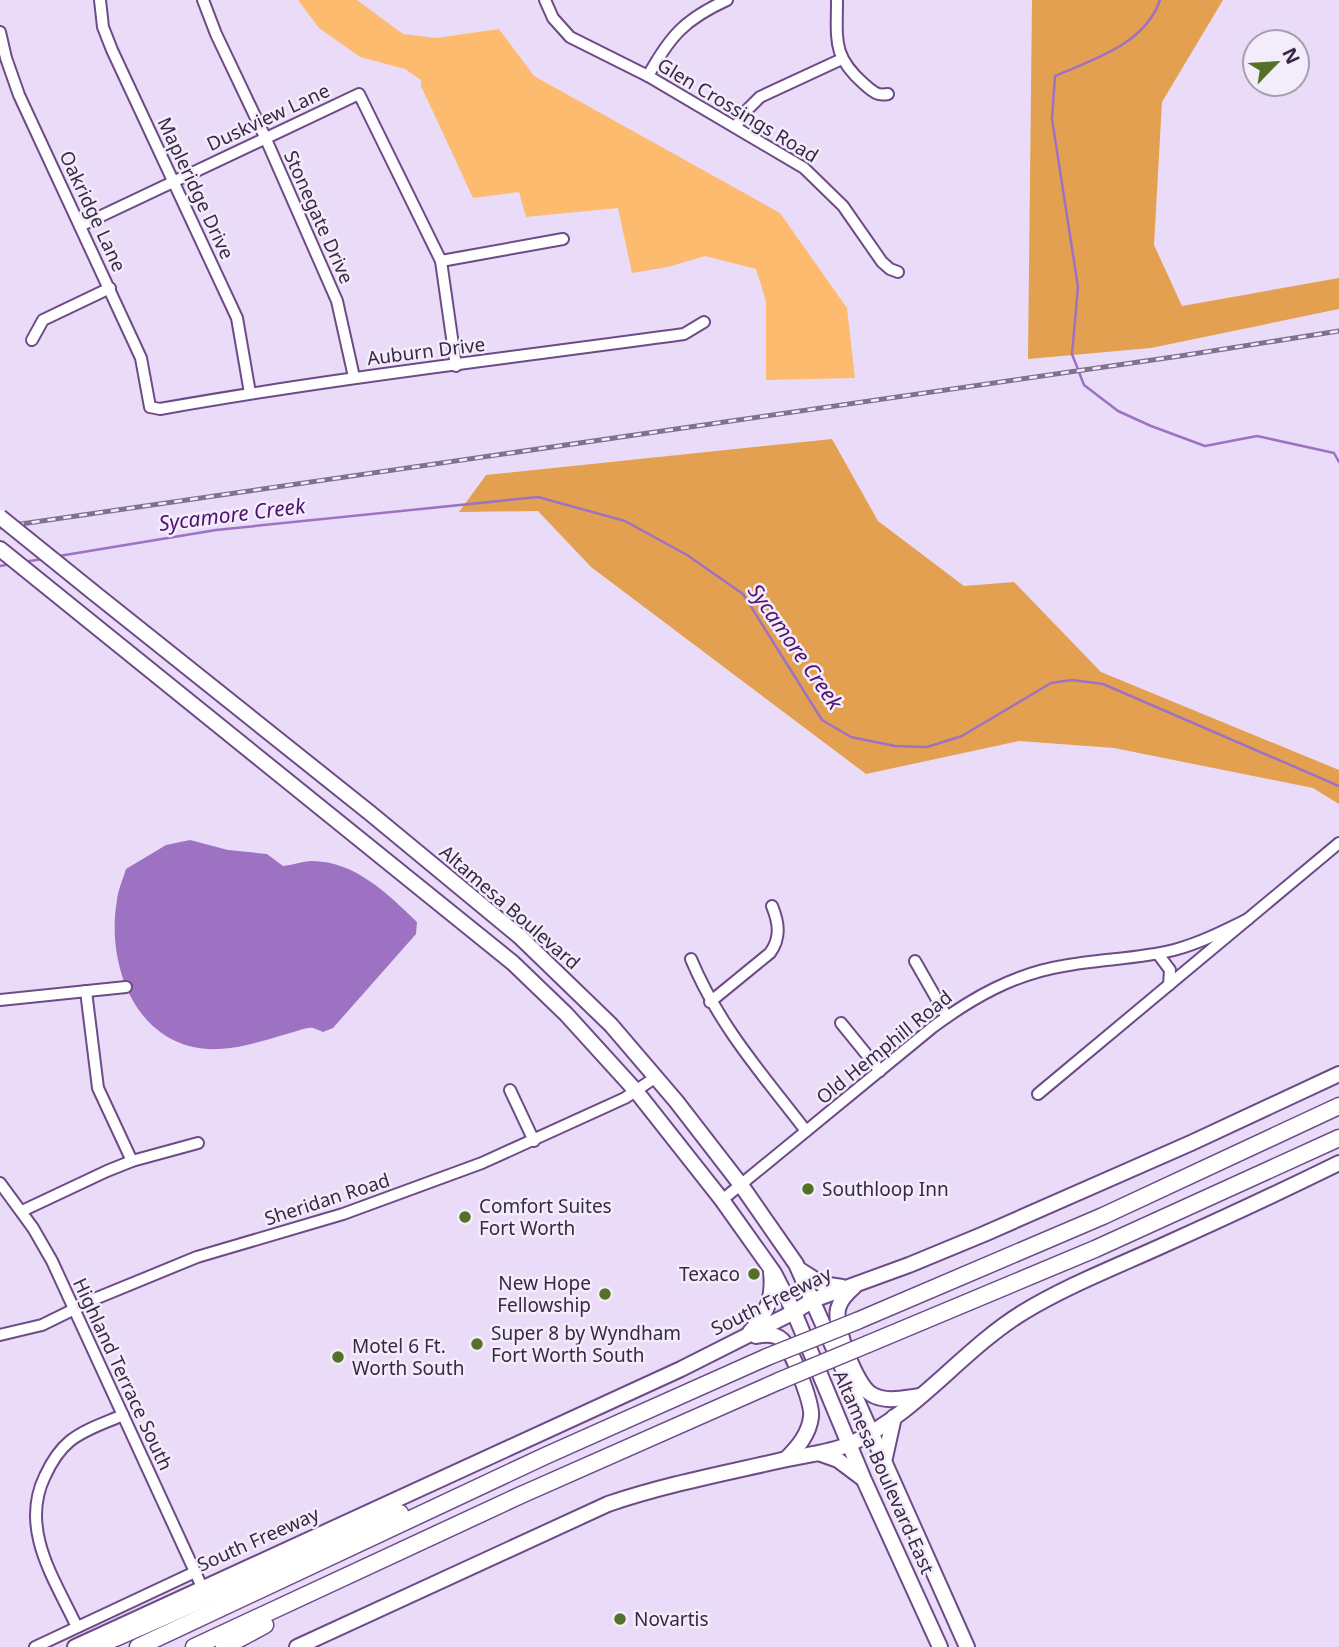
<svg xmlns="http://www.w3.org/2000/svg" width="1339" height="1647" font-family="'Noto Sans',sans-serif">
<rect width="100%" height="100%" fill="#eadcf8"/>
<path fill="#fdbb6f" d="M298 0H357L403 34 436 38 499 29 534 76 780 213 847 308 855 378 766 380V301L756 269 705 256 668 267 632 273 618 208 526 217 519 192 473 198 421 86V80L405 69 360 57 319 28Z"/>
<g fill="#e3a050">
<path d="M1032 0H1223L1162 102 1154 245 1182 306 1339 278V309L1151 348 1028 359Z"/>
<path d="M832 439 878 521 964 586 1014 582 1101 672 1339 770V804L1313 788 1114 748 1019 741 866 774 591 567 538 511 459 512 486 475Z"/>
</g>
<path fill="#9e72c2" d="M190 840 228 850 267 854 283 866C292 865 301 862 310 861 354 860 388 894 417 922L416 934 333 1028 323 1032C320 1031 317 1029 313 1028 306 1027 295 1032 287 1034 265 1040 242 1048 219 1049 139 1053 105 968 117 900 118 890 123 879 126 869L166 845Z"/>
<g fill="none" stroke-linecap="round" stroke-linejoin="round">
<g stroke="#9e72c2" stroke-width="2.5">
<path d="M1160 0C1145 44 1094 59 1055 76L1052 119 1078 287 1072 354 1084 385 1118 411 1151 426 1205 446 1257 436 1334 453 1339 462"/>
<path d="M59 556 216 530 538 497 625 521 687 555 743 594 822 720 851 737 895 746 927 747 962 736 1051 683 1072 680 1103 684 1339 786"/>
<path d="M24 562 42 559"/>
<path d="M0 566 11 564"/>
</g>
<g stroke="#6d4b88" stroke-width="14">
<g id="minor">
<path d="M100 0 103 27 112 50 237 318 250 393"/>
<path d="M203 0 216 34 265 137 337 301 354 377"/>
<path d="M545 0 553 18 570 37 648 76 804 168 843 206 882 262 890 269 898 272"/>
<path d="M837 0C837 40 832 56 864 84 873 92 877 96 888 94"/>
<path d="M0 32 6 58 19 95 141 358 150 407 160 409C334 378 509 358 684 334L704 322"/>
<path d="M648 76C670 36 685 19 727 0"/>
<path d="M736 126 747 110 760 97 842 59"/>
<path d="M80 226 359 94 441 261 456 366"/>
<path d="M441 261 563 239"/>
<path d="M32 340 43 320 110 288"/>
<path d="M1158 954 1170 970 1169 985"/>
<path d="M691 959C719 1026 763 1075 806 1131"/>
<path d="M915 961 947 1017"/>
<path d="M86 991 98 1088 132 1161"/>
<path d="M0 1000 126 987"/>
<path d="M710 1002 770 953C781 938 779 923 772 906"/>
<path d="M841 1023 880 1071"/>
<path d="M510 1090 534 1141"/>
<path d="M1038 1094 1339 843"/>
<path d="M0 1183 33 1228 52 1261 202 1587"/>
<path d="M722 1200 933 1027C972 998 1014 974 1063 966 1100 959 1138 959 1174 950 1200 943 1224 931 1248 919"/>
<path d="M22 1211 107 1171 132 1161 198 1143"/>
<path d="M0 1335 42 1325 97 1298 197 1257 343 1214 482 1163 625 1098 656 1077"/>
<path d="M77 1627C55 1580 19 1529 45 1476 51 1463 59 1450 70 1441 85 1429 105 1423 123 1415"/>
<path d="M35 1647 195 1572"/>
</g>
</g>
<g stroke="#6d4b88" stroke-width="18">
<g id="major">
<path d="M0 549 513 963 566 1014 636 1091 722 1200 774 1273 794 1312 864 1480 940 1647"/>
<path d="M93 592 370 813 519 936 611 1025 676 1101 741 1185 796 1264 967 1647"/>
<path d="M800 1270 822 1284 842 1287"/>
<path d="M854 1287C847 1293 840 1300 838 1309 834 1326 856 1385 871 1394 885 1403 904 1398 920 1396"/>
<path d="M750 1332C767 1313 774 1298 771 1272"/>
<path d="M756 1336C765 1334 775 1333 782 1340 791 1348 813 1404 811 1417 809 1434 798 1447 786 1459"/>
<path d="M821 1454 838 1460 862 1478"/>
<path d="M884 1462 894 1417"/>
<path d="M75 1647 681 1369 794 1312 813 1300 909 1265 984 1234 1191 1143 1339 1074"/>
<path d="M297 1647 608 1504C664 1485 721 1474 778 1461 802 1455 826 1454 850 1444 917 1413 961 1351 1022 1313 1068 1285 1118 1266 1166 1244 1224 1218 1282 1191 1339 1163"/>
</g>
</g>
<g stroke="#6d4b88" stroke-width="19">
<g id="highway">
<path d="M857 1321 1103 1216 1339 1106"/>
<path d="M868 1344 1095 1249 1339 1138"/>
<path d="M94 1647C197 1604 297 1554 400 1513"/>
<path d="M138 1647 545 1456 767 1357"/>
<path d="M194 1647 521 1495 779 1381"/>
<path d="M224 1647 265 1625"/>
</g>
</g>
<use href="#minor" stroke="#fff" stroke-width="10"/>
<use href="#major" stroke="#fff" stroke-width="14"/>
<use href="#highway" stroke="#fff" stroke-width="16"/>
<g stroke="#80718d" stroke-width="5">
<path id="rail" d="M0 527 1180 356 1339 331"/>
</g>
<use href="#rail" stroke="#f3ecfa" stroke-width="2.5" stroke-dasharray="8" stroke-linecap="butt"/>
<g stroke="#6d4b88" stroke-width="18" stroke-linecap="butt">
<path id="major-bridge" d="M0 517 93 592"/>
</g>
<g stroke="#6d4b88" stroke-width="19" stroke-linecap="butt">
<g id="highway-bridge">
<path d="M767 1357 857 1321"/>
<path d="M779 1381 868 1344"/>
</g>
</g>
<use href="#major-bridge" stroke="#fff" stroke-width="14"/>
<use href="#highway-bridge" stroke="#fff" stroke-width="16"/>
</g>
<g fill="#537228" stroke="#f3ecfa" stroke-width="2.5">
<circle cx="808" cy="1189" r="7"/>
<circle cx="465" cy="1217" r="7"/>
<circle cx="754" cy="1274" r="7"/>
<circle cx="605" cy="1294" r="7"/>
<circle cx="477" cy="1344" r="7"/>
<circle cx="338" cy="1357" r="7"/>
<circle cx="620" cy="1619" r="7"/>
</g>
<g text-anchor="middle" stroke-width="5" stroke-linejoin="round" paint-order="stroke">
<g font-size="19" fill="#372844" stroke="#f3ecfa">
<text transform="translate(738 110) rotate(31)" y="7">Glen Crossings Road</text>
<text transform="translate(268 117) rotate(-25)" y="7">Duskview Lane</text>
<text transform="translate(196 188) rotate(65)" y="7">Mapleridge Drive</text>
<text transform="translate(93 211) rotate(65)" y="7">Oakridge Lane</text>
<text transform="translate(319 217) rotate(66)" y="7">Stonegate Drive</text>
<text transform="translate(426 351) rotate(-7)" y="7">Auburn Drive</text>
<text transform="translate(510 907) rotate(41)" y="7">Altamesa Boulevard</text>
<text transform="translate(884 1047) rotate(-39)" y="7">Old Hemphill Road</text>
<text transform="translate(327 1199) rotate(-18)" y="7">Sheridan Road</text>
<text transform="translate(771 1301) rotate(-26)" y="7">South Freeway</text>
<text transform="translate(123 1374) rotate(65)" y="7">Highland Terrace South</text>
<text transform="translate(884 1472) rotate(66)" y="7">Altamesa Boulevard East</text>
<text transform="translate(258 1539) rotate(-24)" y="7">South Freeway</text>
</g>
<g font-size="19" fill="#372844" stroke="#f3ecfa" text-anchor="start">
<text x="822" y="1196">Southloop Inn</text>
<text x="479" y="1213">Comfort Suites<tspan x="479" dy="22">Fort Worth</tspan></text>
<text x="740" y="1281" text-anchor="end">Texaco</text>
<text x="591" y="1290" text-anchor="end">New Hope<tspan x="591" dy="22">Fellowship</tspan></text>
<text x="491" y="1340">Super 8 by Wyndham<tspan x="491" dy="22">Fort Worth South</tspan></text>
<text x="352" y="1353">Motel 6 Ft.<tspan x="352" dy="22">Worth South</tspan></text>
<text x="634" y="1626">Novartis</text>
</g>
<g font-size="21" font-style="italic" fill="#4f1072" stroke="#f3ecfa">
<text transform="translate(232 515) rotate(-7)" y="7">Sycamore Creek</text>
<text transform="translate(795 647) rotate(55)" y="7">Sycamore Creek</text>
</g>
</g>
<g transform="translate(1276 63) rotate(65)"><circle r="33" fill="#f3ecfa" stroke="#a89eb1" stroke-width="2"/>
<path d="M0-5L12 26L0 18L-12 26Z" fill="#537228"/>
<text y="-10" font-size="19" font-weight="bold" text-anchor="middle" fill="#372844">N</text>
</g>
</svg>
